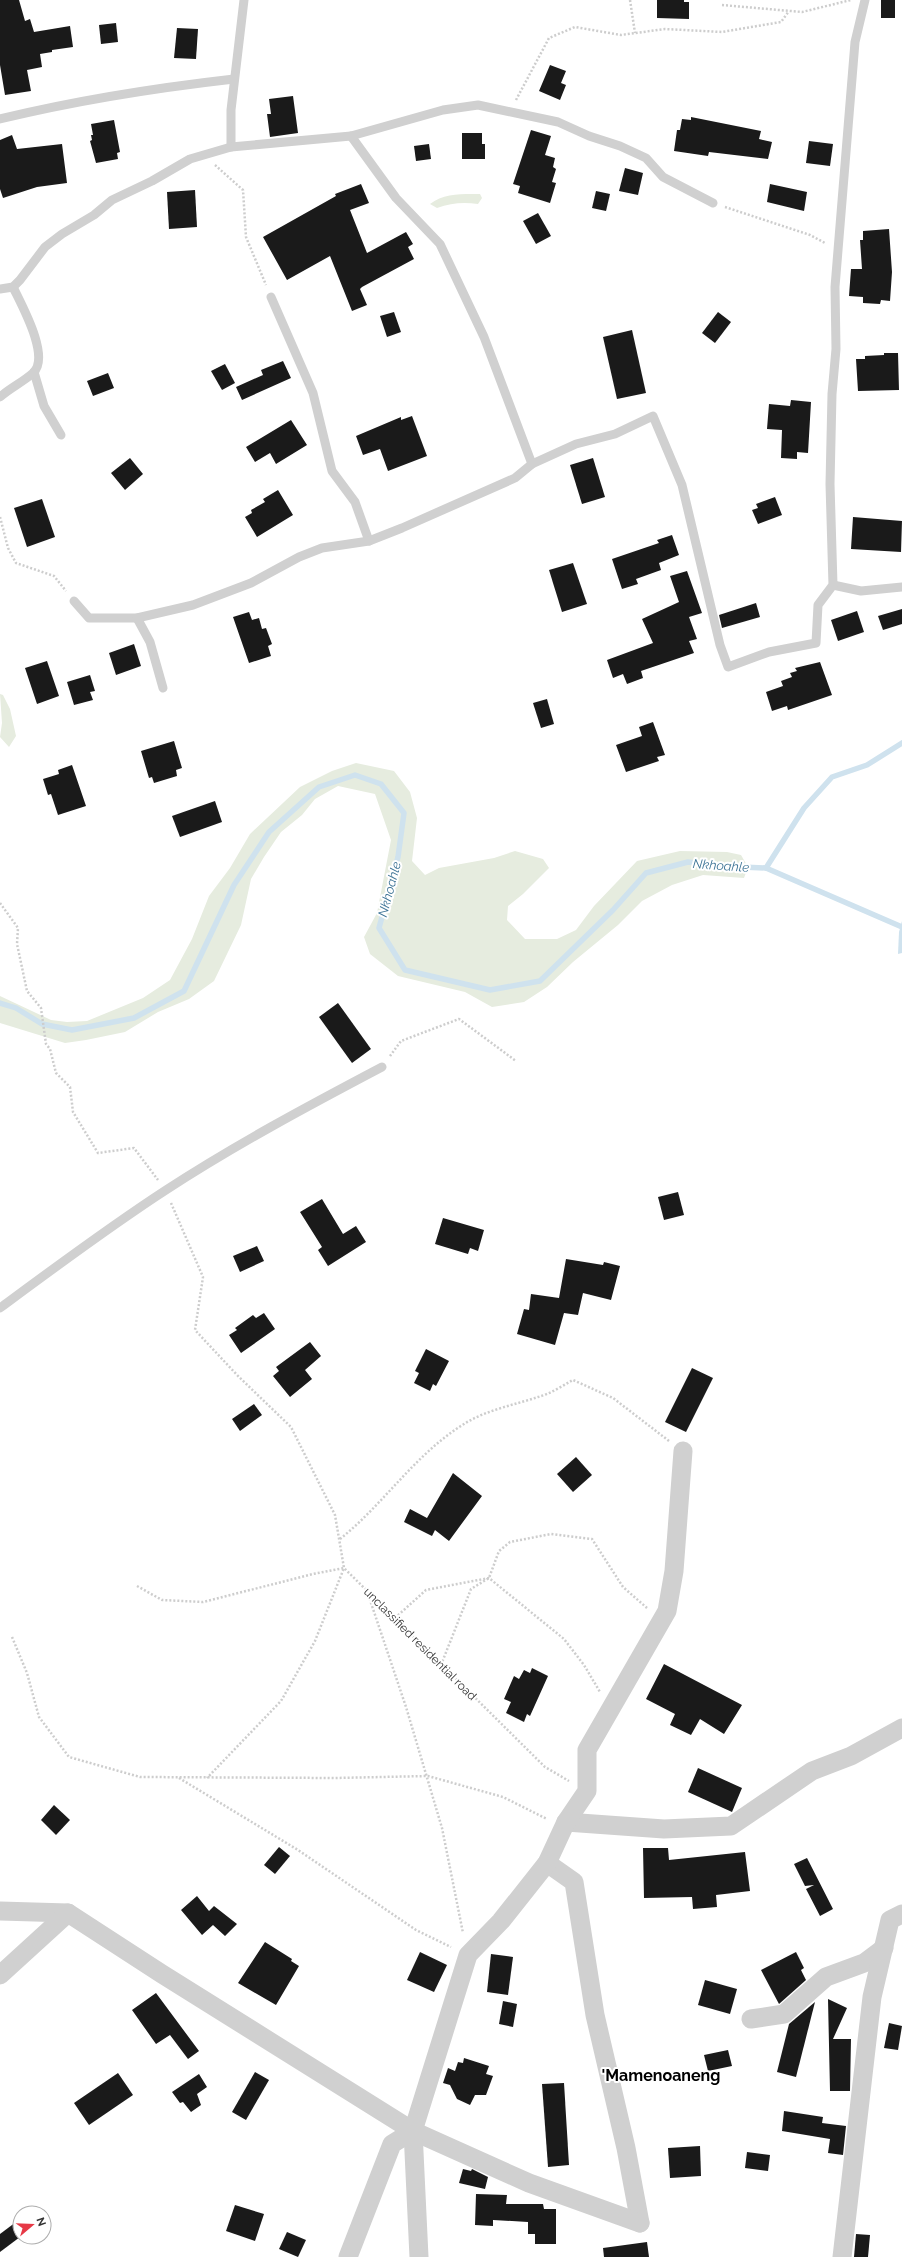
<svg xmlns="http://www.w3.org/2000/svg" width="902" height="2257" font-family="Raleway,sans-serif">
<rect width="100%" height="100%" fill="#fff"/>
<g fill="#e6ecdf">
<path d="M480 194 482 198 478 204C463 202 451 203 437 208L430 204C444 193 462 194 480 194Z"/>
<path d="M0 694 3 695 10 709 16 736 9 747 0 737 2 723Z"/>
<path d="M356 763 394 771 410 792 417 818 412 861 425 875 439 868 494 858 515 851 543 859 549 868 523 894 508 906 507 920 525 939H557L576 930 594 906 637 861 680 851 727 852 741 855 748 867 744 878 703 875 672 885 642 901 618 925 573 962 547 987 524 1002 492 1007 465 992 398 976 370 954 364 937 377 913 391 840 375 794 338 786 315 799 302 815 281 832 264 857 251 879 241 925 214 981 189 999 158 1012 125 1032 86 1040 65 1043 0 1023V996L51 1020 67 1022 87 1021 143 998 170 980 192 939 209 896 230 868 250 834 300 787 332 771Z"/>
</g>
<path fill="#cfe2ee" d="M902 921V953L898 954 899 932Z"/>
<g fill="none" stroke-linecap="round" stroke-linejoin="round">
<g stroke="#cfe2ee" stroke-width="5.5">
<path d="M766 868 804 808 832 777 867 765 902 743"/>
<path d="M0 1003 16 1008 42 1024 72 1030 134 1018 184 991 234 885 269 832 319 787 355 775 381 784 404 813 398 857 379 928 405 970 490 990 540 981 613 910 646 873 688 862 719 866 766 868 902 927"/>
</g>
</g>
<g fill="#1a1a1a">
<path d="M0 0H19L25 21 30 19 34 32 70 26 73 47 52 50V52L40 54 42 67 27 70 31 91 5 95 0 65Z"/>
<path d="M657 0H684V2H689V19L657 18Z"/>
<rect x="881" y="0" width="14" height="18"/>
<path d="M116 23 118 42 101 44 99 25Z"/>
<path d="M177 28 198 29 196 59 174 58Z"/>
<path d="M550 65 566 71 561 83 566 85 560 100 539 91Z"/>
<path d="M293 96 298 133 270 137 267 114H271L269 99Z"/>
<path d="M691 117 761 131 759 139 772 142 768 159 709 152 708 156 674 151 677 130H680L682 119 691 120Z"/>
<path d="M114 120 120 152 117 153 118 159 96 163 90 141 92 140 91 135H93L91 124Z"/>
<path d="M531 130 551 136 545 155 555 158 553 167 556 169 552 182 556 183 550 203 518 193 520 186 513 184Z"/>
<path d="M462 133H482V144H485V159H462Z"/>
<path d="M12 135 17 149 62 144 67 183 37 187 3 198 0 189V140Z"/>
<path d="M809 141 833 144 830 166 806 163Z"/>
<path d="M429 144 431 159 416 161 414 146Z"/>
<path d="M625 168 643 173 638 195 619 191Z"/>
<path d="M361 184 369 203 350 210 367 253 406 232 413 244 408 247 414 259 362 287 360 289 367 305 352 311 330 256 287 280 263 237 336 196 335 194Z"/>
<path d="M770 184 807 192 804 211 767 202Z"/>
<path d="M195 190 197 227 169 229 167 192Z"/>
<path d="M596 191 610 194 606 211 592 208Z"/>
<path d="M538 213 551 236 536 244 523 221Z"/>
<path d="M889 229 892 272 890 301 881 300 880 304 863 303V297L849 296 851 269H862L860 240H863V231Z"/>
<path d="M394 312 401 332 387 337 380 316Z"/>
<path d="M718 312 731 322 715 343 702 333Z"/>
<path d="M632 330 646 393 617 399 603 337Z"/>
<path d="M884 353H898L899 390 858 391 856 359H865V356L884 355Z"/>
<path d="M283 361 291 378 242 400 236 387 263 375 261 370Z"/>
<path d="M225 364 235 383 222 390 211 371Z"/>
<path d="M108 373 114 388 93 396 87 381Z"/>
<path d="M791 400 811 402 808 453 797 452V459L781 458 782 430 767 429 769 404 790 406Z"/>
<path d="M412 416 427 456 388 471 380 449 363 455 356 436 401 417V420Z"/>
<path d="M291 420 307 445 276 464 270 453 255 462 246 447Z"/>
<path d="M130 458 143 474 125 490 111 473Z"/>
<path d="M593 458 605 497 582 504 570 465Z"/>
<path d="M278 490 293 515 257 537 245 517 252 513 251 510 265 502 263 499Z"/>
<path d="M775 497 782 515 758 524 752 510 758 508 756 504Z"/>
<path d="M42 499 55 537 27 547 14 508Z"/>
<path d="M853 517 902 521 901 552 851 549Z"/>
<path d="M672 535 679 555 659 563 661 570 636 579 638 584 622 589 612 559 659 543 657 540Z"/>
<path d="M573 563 587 604 562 612 549 570Z"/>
<path d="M687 571 702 613 689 617 697 639 689 641 694 653 641 671 643 678 627 684 623 674 613 678 607 660 653 643 642 619 679 602 670 576Z"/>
<path d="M756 603 760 617 722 628 719 615Z"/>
<path d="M902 609V624L883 630 878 616Z"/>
<path d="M857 611 864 632 838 641 831 620Z"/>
<path d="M249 612 252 620 259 618 262 629 266 628 272 644 268 646 271 656 249 663 233 617Z"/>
<path d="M134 644 141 666 116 675 109 653Z"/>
<path d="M47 661 59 696 37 704 25 668Z"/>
<path d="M820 662 832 695 788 710 787 706 772 711 766 692 783 686 781 681 792 677 790 673 797 671 795 668Z"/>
<path d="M90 675 95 691 90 692 93 700 74 705 67 682Z"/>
<path d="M547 699 554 724 541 728 533 703Z"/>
<path d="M653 722 665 755 657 757 659 761 626 772 616 745 642 736 639 727Z"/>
<path d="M174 741 182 768 176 770 177 776 154 783 152 777 149 778 141 751Z"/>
<path d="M72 765 86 806 58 815 51 794 48 795 43 779 59 774 58 770Z"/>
<path d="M215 801 222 822 180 837 172 816Z"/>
<path d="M338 1003 371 1049 352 1063 319 1017Z"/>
<path d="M678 1192 684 1215 664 1220 658 1197Z"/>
<path d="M322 1199 343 1234 356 1226 366 1242 328 1266 318 1250 322 1247 300 1212Z"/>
<path d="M443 1218 484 1230 478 1251 470 1248 468 1254 435 1244Z"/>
<path d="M257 1246 264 1261 240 1272 233 1256Z"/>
<path d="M566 1259 603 1265 604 1262 620 1266 611 1300 583 1293 578 1315 564 1313 555 1345 517 1334 524 1309 529 1310 531 1294 559 1298Z"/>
<path d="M264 1313 275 1329 241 1353 229 1335 237 1330 235 1328 253 1315 256 1318Z"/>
<path d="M310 1342 321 1356 305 1370 312 1379 290 1397 273 1376 279 1371 276 1367Z"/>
<path d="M426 1349 449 1361 436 1386 433 1384 430 1391 414 1383 419 1373 415 1371Z"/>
<path d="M692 1368 713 1378 686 1432 665 1422Z"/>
<path d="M254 1404 262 1415 240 1431 232 1419Z"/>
<path d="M576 1457 592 1475 573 1492 557 1474Z"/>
<path d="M453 1473 482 1496 449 1541 435 1530 432 1536 404 1522 410 1509 427 1518Z"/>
<path d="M664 1664 742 1705 724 1734 700 1719 691 1735 670 1725 675 1714 646 1699Z"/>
<path d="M532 1668 548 1676 530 1716 527 1714 524 1722 506 1713 511 1702 504 1699 514 1676 519 1679 524 1670 530 1673Z"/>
<path d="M698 1768 742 1788 732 1812 688 1792Z"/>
<path d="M54 1805 70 1820 56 1835 41 1820Z"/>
<path d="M279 1847 290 1856 275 1874 264 1865Z"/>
<path d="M643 1848H668L669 1860 745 1852 750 1891 716 1895 717 1907 693 1909 692 1897 644 1898Z"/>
<path d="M807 1858 833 1909 820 1916 806 1889 814 1885 805 1886 794 1864Z"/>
<path d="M197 1896 209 1911 214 1906 237 1924 225 1936 213 1925 202 1935 181 1910Z"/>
<path d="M265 1942 292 1959 291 1961 299 1966 276 2005 238 1983Z"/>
<path d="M420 1952 447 1965 434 1992 407 1980Z"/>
<path d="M796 1952 804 1968 801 1970 806 1980 779 2004 761 1970Z"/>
<path d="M491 1954 513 1957 508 1995 487 1992Z"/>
<path d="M705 1980 737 1989 730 2014 698 2005Z"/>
<path d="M156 1993 199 2051 188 2059 170 2035 156 2044 132 2010Z"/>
<path d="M828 1999 847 2008 833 2039H851L850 2091H830Z"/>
<path d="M503 2001 517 2004 513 2027 499 2024Z"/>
<path d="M815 2002 796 2077 777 2072 789 2024Z"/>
<path d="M889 2023 902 2026 898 2050 884 2048Z"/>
<path d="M728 2050 732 2066 708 2071 704 2055Z"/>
<path d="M464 2058 489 2066 486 2074 493 2076 486 2095H475L470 2105 457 2099 450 2085 443 2083 448 2068 455 2071 458 2062 463 2063Z"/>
<path d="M255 2072 269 2080 246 2120 232 2112Z"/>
<path d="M118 2073 133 2095 89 2125 74 2103Z"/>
<path d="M199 2074 207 2087 197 2094 201 2105 191 2112 183 2102 180 2103 172 2092Z"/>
<path d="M564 2083 569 2165 548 2167 542 2084Z"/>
<path d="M784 2111 823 2117 822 2123 846 2126 843 2155 828 2153 830 2139 782 2131Z"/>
<path d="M700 2146 701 2176 670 2178 668 2148Z"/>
<path d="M747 2152 770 2155 768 2171 745 2168Z"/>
<path d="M463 2169 471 2171 472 2169 488 2177 485 2189 459 2183Z"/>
<path d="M476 2194 507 2195 506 2204H543L544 2209H556V2244H535V2234H528V2222L493 2220V2226L475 2225Z"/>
<path d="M235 2205 264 2214 255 2241 226 2231Z"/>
<path d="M20 2219V2237L0 2252V2234Z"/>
<path d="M287 2232 306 2240 298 2257 279 2249Z"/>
<path d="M856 2234 870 2235 868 2257H854Z"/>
<path d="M647 2242 649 2257H604L603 2248Z"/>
</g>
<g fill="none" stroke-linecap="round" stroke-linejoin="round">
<g stroke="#cdcdcd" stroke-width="2.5" stroke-dasharray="2 2" stroke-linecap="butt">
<path d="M630 0 635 33"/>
<path d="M722 5 802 12 851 0"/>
<path d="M516 100 549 38 575 27 621 35 665 29 722 32 781 22 789 11"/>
<path d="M215 165 243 190 246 237 266 285"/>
<path d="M725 207 810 235 825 243"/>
<path d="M0 517 8 548 16 563 54 576 66 591"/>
<path d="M0 903 18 928 17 944 27 991 41 1008 46 1044 50 1049 56 1073 70 1087 73 1112 98 1153 134 1148 158 1180"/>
<path d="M390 1056 401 1041 459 1019 516 1061"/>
<path d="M171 1203 203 1277 195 1330 238 1376 291 1427 335 1515 344 1568 545 1767 569 1781"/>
<path d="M340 1539C384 1504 415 1454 464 1424 486 1410 514 1405 538 1397 550 1394 562 1386 573 1380L613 1398 669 1441"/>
<path d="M137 1586 162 1600 203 1602 313 1574 344 1568 315 1641 281 1701 207 1778"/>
<path d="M367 1591 406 1707 442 1828 463 1933"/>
<path d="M395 1618 426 1590 489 1578 564 1639 584 1665 600 1692"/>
<path d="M12 1637 27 1673 39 1717 69 1757 140 1777 335 1778 428 1776 503 1797 547 1819"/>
<path d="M441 1665 471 1589 489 1578 499 1551 510 1542 551 1534 592 1539 623 1587 647 1608"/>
<path d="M179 1778 298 1850 416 1930 451 1947"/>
</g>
<g stroke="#d0d0d0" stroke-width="9">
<path d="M0 119C78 100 155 88 234 79"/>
<path d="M351 136 396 198 440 244 484 337 532 464"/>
<path d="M231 147V110L244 0"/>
<path d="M0 289 13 287 20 280 45 247 62 234 94 215 112 200 152 181 190 159 231 147 351 136 443 110 478 105 558 122 589 136 620 146 646 158 663 177 713 203"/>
<path d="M271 297 313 393 332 471 355 502 369 541"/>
<path d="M34 372 44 406 61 435"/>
<path d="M0 397C10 388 23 382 33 373 51 357 21 304 13 287"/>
<path d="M833 585 861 591 902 587"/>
<path d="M74 601 89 618H137L193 605 251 583 299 557 322 548 369 541 402 528 515 478 532 464 576 444 615 434 653 416 682 485 720 645 728 667 769 652 816 643 818 605 833 585 830 484 832 394 836 349 835 287 855 42 865 0"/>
<path d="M137 618 150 642 163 688"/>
<path d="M0 1308C54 1268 109 1227 166 1190 235 1145 308 1106 382 1067"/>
</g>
<g stroke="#d0d0d0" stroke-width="19">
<path d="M566 1822 664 1829 731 1826 812 1771 851 1756 902 1728"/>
<path d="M547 1863 574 1882 595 2015 626 2148 640 2223"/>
<path d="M0 1911 68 1913 162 1974 413 2131 529 2183 640 2223"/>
<path d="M0 1975 68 1913"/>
<path d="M751 2019 784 2014 826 1977 864 1963 884 1948"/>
<path d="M348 2257 392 2144 413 2131"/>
<path d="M419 2257 413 2131 468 1955 501 1921 547 1863 566 1822 587 1791V1750L667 1611 674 1571 683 1451"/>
<path d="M842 2257 872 1997 890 1920 902 1914"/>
</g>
</g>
<g text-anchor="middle" stroke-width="4" stroke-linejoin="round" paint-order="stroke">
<g font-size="12" fill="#333" stroke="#fff">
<text transform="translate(420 1644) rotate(45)" y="4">unclassified residential road</text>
</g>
<g font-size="13" font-style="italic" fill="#3f7597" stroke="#fff">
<text transform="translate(721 865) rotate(4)" y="5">Nkhoahle</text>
<text transform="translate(389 889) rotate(-75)" y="5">Nkhoahle</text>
</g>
<g font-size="16" font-weight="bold" fill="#000" stroke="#fff">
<text x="661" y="2081">'Mamenoaneng</text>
</g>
</g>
<g transform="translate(32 2225) rotate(71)"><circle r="19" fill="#ffffff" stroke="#adadad"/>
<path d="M0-3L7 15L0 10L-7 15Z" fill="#e63946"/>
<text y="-6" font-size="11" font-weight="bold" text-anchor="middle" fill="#333333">N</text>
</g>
</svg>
